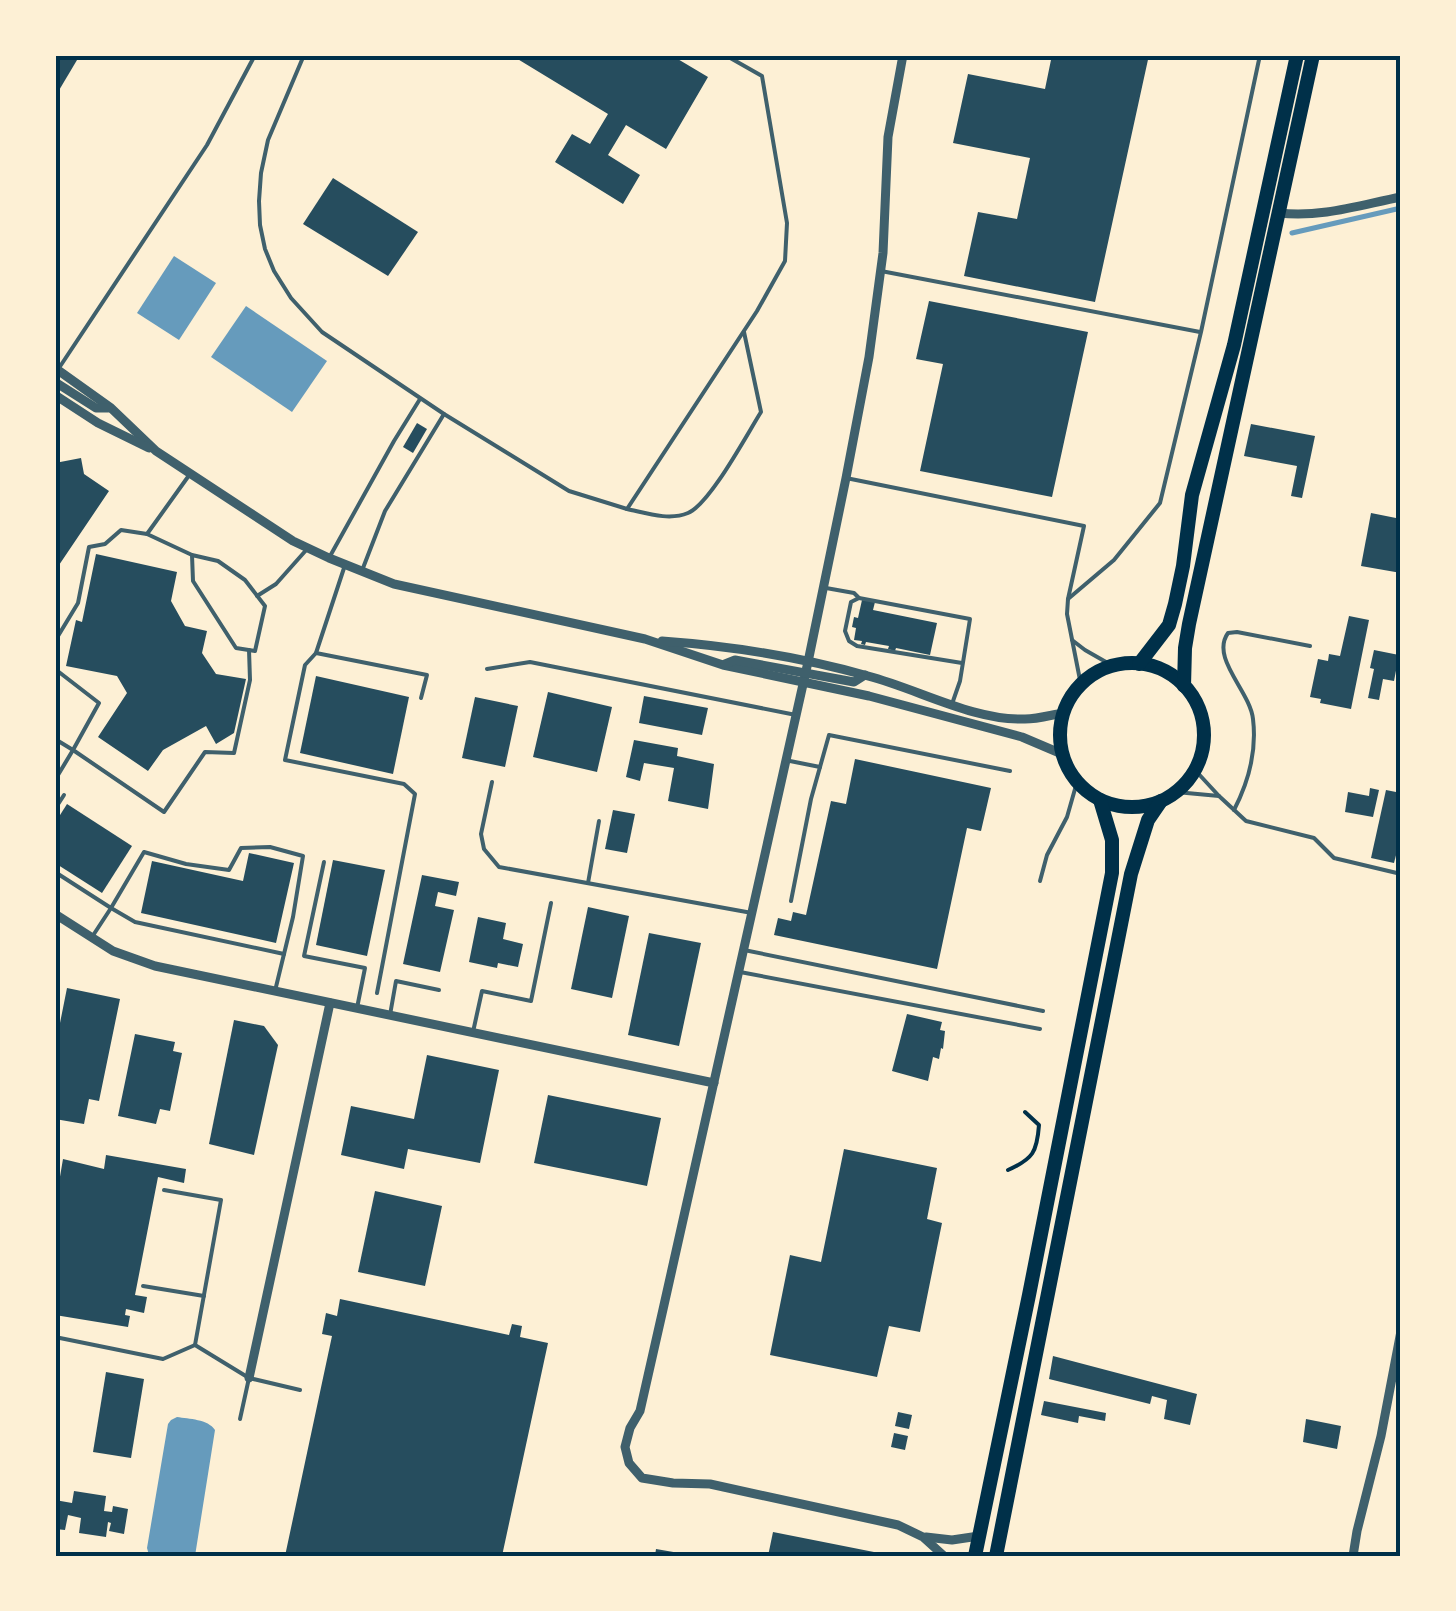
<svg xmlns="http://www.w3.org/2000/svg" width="1456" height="1611" font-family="'PT Sans',sans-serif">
<rect width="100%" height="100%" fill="#fdf0d5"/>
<g fill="#669bbc">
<path d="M174 256 216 283 179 340 137 313Z"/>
<path d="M246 306 327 361 292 412 211 357Z"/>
<path d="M177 1417C189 1419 208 1419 215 1430L195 1556H153L149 1555 147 1548 168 1424 171 1420Z"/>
</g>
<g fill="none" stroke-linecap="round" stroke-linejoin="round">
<path stroke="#669bbc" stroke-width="5" d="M1292 233 1401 208"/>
</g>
<g fill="#264d5e">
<path d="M55 55H80L55 97Z"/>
<path d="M511 55H671L708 77 666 149 626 125 608 155 640 175 623 204 555 162 572 134 590 144 608 114Z"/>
<path d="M1052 55H1149L1095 302 964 276 978 212 1017 219 1030 158 953 143 968 74 1045 89Z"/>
<path d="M333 178 418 232 388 276 303 224Z"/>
<path d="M929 301 1088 332 1052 497 920 471 943 364 916 359Z"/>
<path d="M417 423 427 429 413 453 403 447Z"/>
<path d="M1251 424 1315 436 1302 498 1291 496 1297 466 1244 456Z"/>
<path d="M81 458 84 474 109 491 55 571V463Z"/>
<path d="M1371 513 1401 519V573L1361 566Z"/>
<path d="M96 554 177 572 171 601 185 626 207 631 202 653 216 674 246 679 234 733 216 744 206 726 163 750 148 771 98 737 127 693 117 676 66 666 76 620 82 622Z"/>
<path d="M862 600 875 602 873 610 937 623 930 655 896 648 895 651 888 649 889 646 866 642 865 645 861 644 862 641 854 640 856 628 852 627 854 617 858 618Z"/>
<path d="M1349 616 1369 620 1351 709 1320 703 1321 699 1310 697 1318 659 1328 661 1329 654 1340 656Z"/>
<path d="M1374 650 1399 655 1394 681 1383 679 1379 700 1368 698 1374 669 1370 668Z"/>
<path d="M316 676 409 697 393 774 300 753Z"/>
<path d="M548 692 612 707 597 772 533 757Z"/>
<path d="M644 696 708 708 702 735 639 723Z"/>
<path d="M475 697 518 706 505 767 462 758Z"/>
<path d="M634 740 678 748 677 756 714 764 708 809 668 801 674 768 644 763 640 781 626 777Z"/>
<path d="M855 759 991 788 981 831 967 828 937 969 774 935 778 918 791 921 793 912 806 915 831 801 846 804Z"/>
<path d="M1370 788 1379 790 1373 817 1345 812 1348 792 1369 796Z"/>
<path d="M1386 790 1401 793V836L1394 863 1371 858Z"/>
<path d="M67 804 132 846 102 893 55 863V823Z"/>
<path d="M613 810 635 814 627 853 605 849Z"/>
<path d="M249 853 294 863 276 943 141 913 152 861 243 881Z"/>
<path d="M333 860 385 870 367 956 316 945Z"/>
<path d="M422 875 459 882 456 896 438 892 435 906 454 910 440 972 403 964Z"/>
<path d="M588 907 629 916 612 998 571 989Z"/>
<path d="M478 917 506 923 503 939 523 944 518 967 498 963 497 968 469 962Z"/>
<path d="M649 933 701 943 679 1046 628 1035Z"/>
<path d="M67 988 120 999 99 1101 89 1099 84 1124 55 1119V1048Z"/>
<path d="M907 1014 942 1022 940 1030 945 1031 943 1049 941 1048 939 1059 933 1057 928 1081 892 1071Z"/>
<path d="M234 1020 264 1026 278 1045 254 1155 209 1144Z"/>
<path d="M135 1034 175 1042 173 1051 182 1053 170 1111 160 1109 156 1124 118 1116Z"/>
<path d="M427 1055 499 1070 480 1163 408 1149 404 1169 341 1155 351 1106 414 1119Z"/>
<path d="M548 1095 661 1118 647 1186 534 1163Z"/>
<path d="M844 1149 937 1168 927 1219 942 1223 920 1332 889 1326 877 1377 770 1355 790 1255 821 1262Z"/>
<path d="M106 1155 186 1169 184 1183 158 1177 135 1295 147 1297 144 1313 126 1309 125 1315 130 1316 128 1327 55 1315V1206L63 1159 104 1169Z"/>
<path d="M375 1191 442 1206 425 1286 358 1272Z"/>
<path d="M340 1299 509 1335 512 1324 522 1326 520 1337 548 1343 502 1556H285L332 1336 322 1334 326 1313 337 1316Z"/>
<path d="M1053 1356 1197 1394 1190 1425 1164 1419 1167 1400 1152 1396 1150 1404 1049 1379Z"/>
<path d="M106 1372 144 1379 131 1458 93 1452Z"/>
<path d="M1044 1401 1106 1413 1105 1421 1079 1416 1078 1423 1041 1415Z"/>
<path d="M898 1412 912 1415 909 1429 895 1426Z"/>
<path d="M1306 1419 1341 1426 1337 1449 1303 1442Z"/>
<path d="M894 1433 908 1436 905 1450 891 1447Z"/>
<path d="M74 1491 106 1496 104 1511 112 1512 113 1506 128 1509 124 1534 109 1531 111 1523 108 1522 106 1537 79 1533 81 1518 68 1515 65 1530 55 1529V1500L72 1503Z"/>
<path d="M773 1532 884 1554 883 1556H768Z"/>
<path d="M656 1549 685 1554 684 1556H655Z"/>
</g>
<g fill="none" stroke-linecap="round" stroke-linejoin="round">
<path stroke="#003049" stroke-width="4" d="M1008 1170C1033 1159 1037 1152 1039 1125L1025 1112"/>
<g stroke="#3f606c" stroke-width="4">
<path d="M304 55 268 140 261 173 259 201 260 225 265 249 274 271 291 298 322 332 444 414 569 491 627 509 757 311 785 261 787 223 762 76 725 55"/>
<path d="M881 271 1200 332"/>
<path d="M59 368 207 145 255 55"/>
<path d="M190 474 147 534 192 555 193 581 236 648 255 651 265 606 245 580 218 561 192 555"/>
<path d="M846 478 1084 526 1068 599 1067 614 1081 685"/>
<path d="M627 509C646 513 669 521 688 513 710 504 747 434 761 412L744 332"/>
<path d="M329 558 394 441 420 399"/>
<path d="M345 565 316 653 427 675 421 698"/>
<path d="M363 568 385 511 444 414"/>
<path d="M826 588 854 593 859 598 970 619 960 681 952 704"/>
<path d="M257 596 276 584 308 548"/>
<path d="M859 598 851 602 845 631 849 641 857 646 962 663"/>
<path d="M1068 599 1114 560 1160 503 1201 332 1260 55"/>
<path d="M1072 640 1085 650 1113 666"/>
<path d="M55 641 78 603 89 547 105 544 121 530 147 534"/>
<path d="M316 653 305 665 285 760 404 784 415 794 377 993"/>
<path d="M55 669 99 703 73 750 164 812 205 752 234 753 250 680 249 650"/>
<path d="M487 669 530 662 796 715"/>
<path d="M55 739 73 750 55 780"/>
<path d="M790 761 820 767"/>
<path d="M1195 770 1219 796 1246 821 1314 838 1334 858 1401 874"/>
<path d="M492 782 481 834 484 849 499 867 752 913"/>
<path d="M1176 792 1219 796"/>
<path d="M55 809 64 795"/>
<path d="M1234 810C1249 781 1257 752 1253 719 1250 691 1210 658 1228 633L1237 632 1310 646"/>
<path d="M324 862 304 956 365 968 357 1008"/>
<path d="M55 872 111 908 144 852 186 864 229 870 241 848 270 847 303 856 293 917 275 991"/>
<path d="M1040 881 1047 855 1067 817 1077 782"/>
<path d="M588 883 599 821"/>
<path d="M791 901 811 799 829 735 1010 771"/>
<path d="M92 937 111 908 135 922 284 954"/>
<path d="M744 950 1043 1011"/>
<path d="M740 972 1040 1029"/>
<path d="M390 1015 396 981 439 990"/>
<path d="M473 1032 482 991 531 1001 551 903"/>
<path d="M164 1190 221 1200 195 1345"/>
<path d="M143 1286 204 1296"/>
<path d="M55 1337 163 1359 195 1345 249 1378 300 1390"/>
<path d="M240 1419 249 1378"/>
</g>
<g stroke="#3f606c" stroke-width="9">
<path d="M903 55 888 137 883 253 869 357 846 478 808 662 664 1305 640 1411 630 1428 625 1447 629 1463 642 1478 673 1483 710 1484 898 1525 923 1537 944 1556"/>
<path d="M1279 213C1321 218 1360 205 1401 197"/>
<path d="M55 368 111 408 156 451 293 541 329 558 394 584 645 639 723 665 869 696 1022 737 1062 754"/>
<path d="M55 382 96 408H108"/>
<path d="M55 395 98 423 149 448"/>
<path d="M662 641C731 646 801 657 868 676 918 689 974 721 1025 719 1038 719 1051 715 1063 713"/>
<path d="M725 664 735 660 854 682 865 675"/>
<path d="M55 914 113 951 155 966 714 1083"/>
<path d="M249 1378 330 1003"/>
<path d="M926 1537 952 1540 979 1536"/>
<path d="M1353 1556 1357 1531 1381 1436 1401 1331"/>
</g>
<g stroke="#003049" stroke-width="14">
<circle cx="1132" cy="735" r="72"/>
<path d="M1139 664 1169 625 1175 604 1183 566 1192 495 1234 345 1297 55"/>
<path d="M1184 686 1185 648 1189 624 1313 55"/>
<path d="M975 1556 1029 1295 1112 873V840L1100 800"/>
<path d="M996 1556 1131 874 1148 820 1161 801"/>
</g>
</g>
<rect width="1456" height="1611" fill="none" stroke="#fdf0d5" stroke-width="115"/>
<rect x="58" y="58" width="1340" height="1496" fill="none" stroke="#003049" stroke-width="4"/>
</svg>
